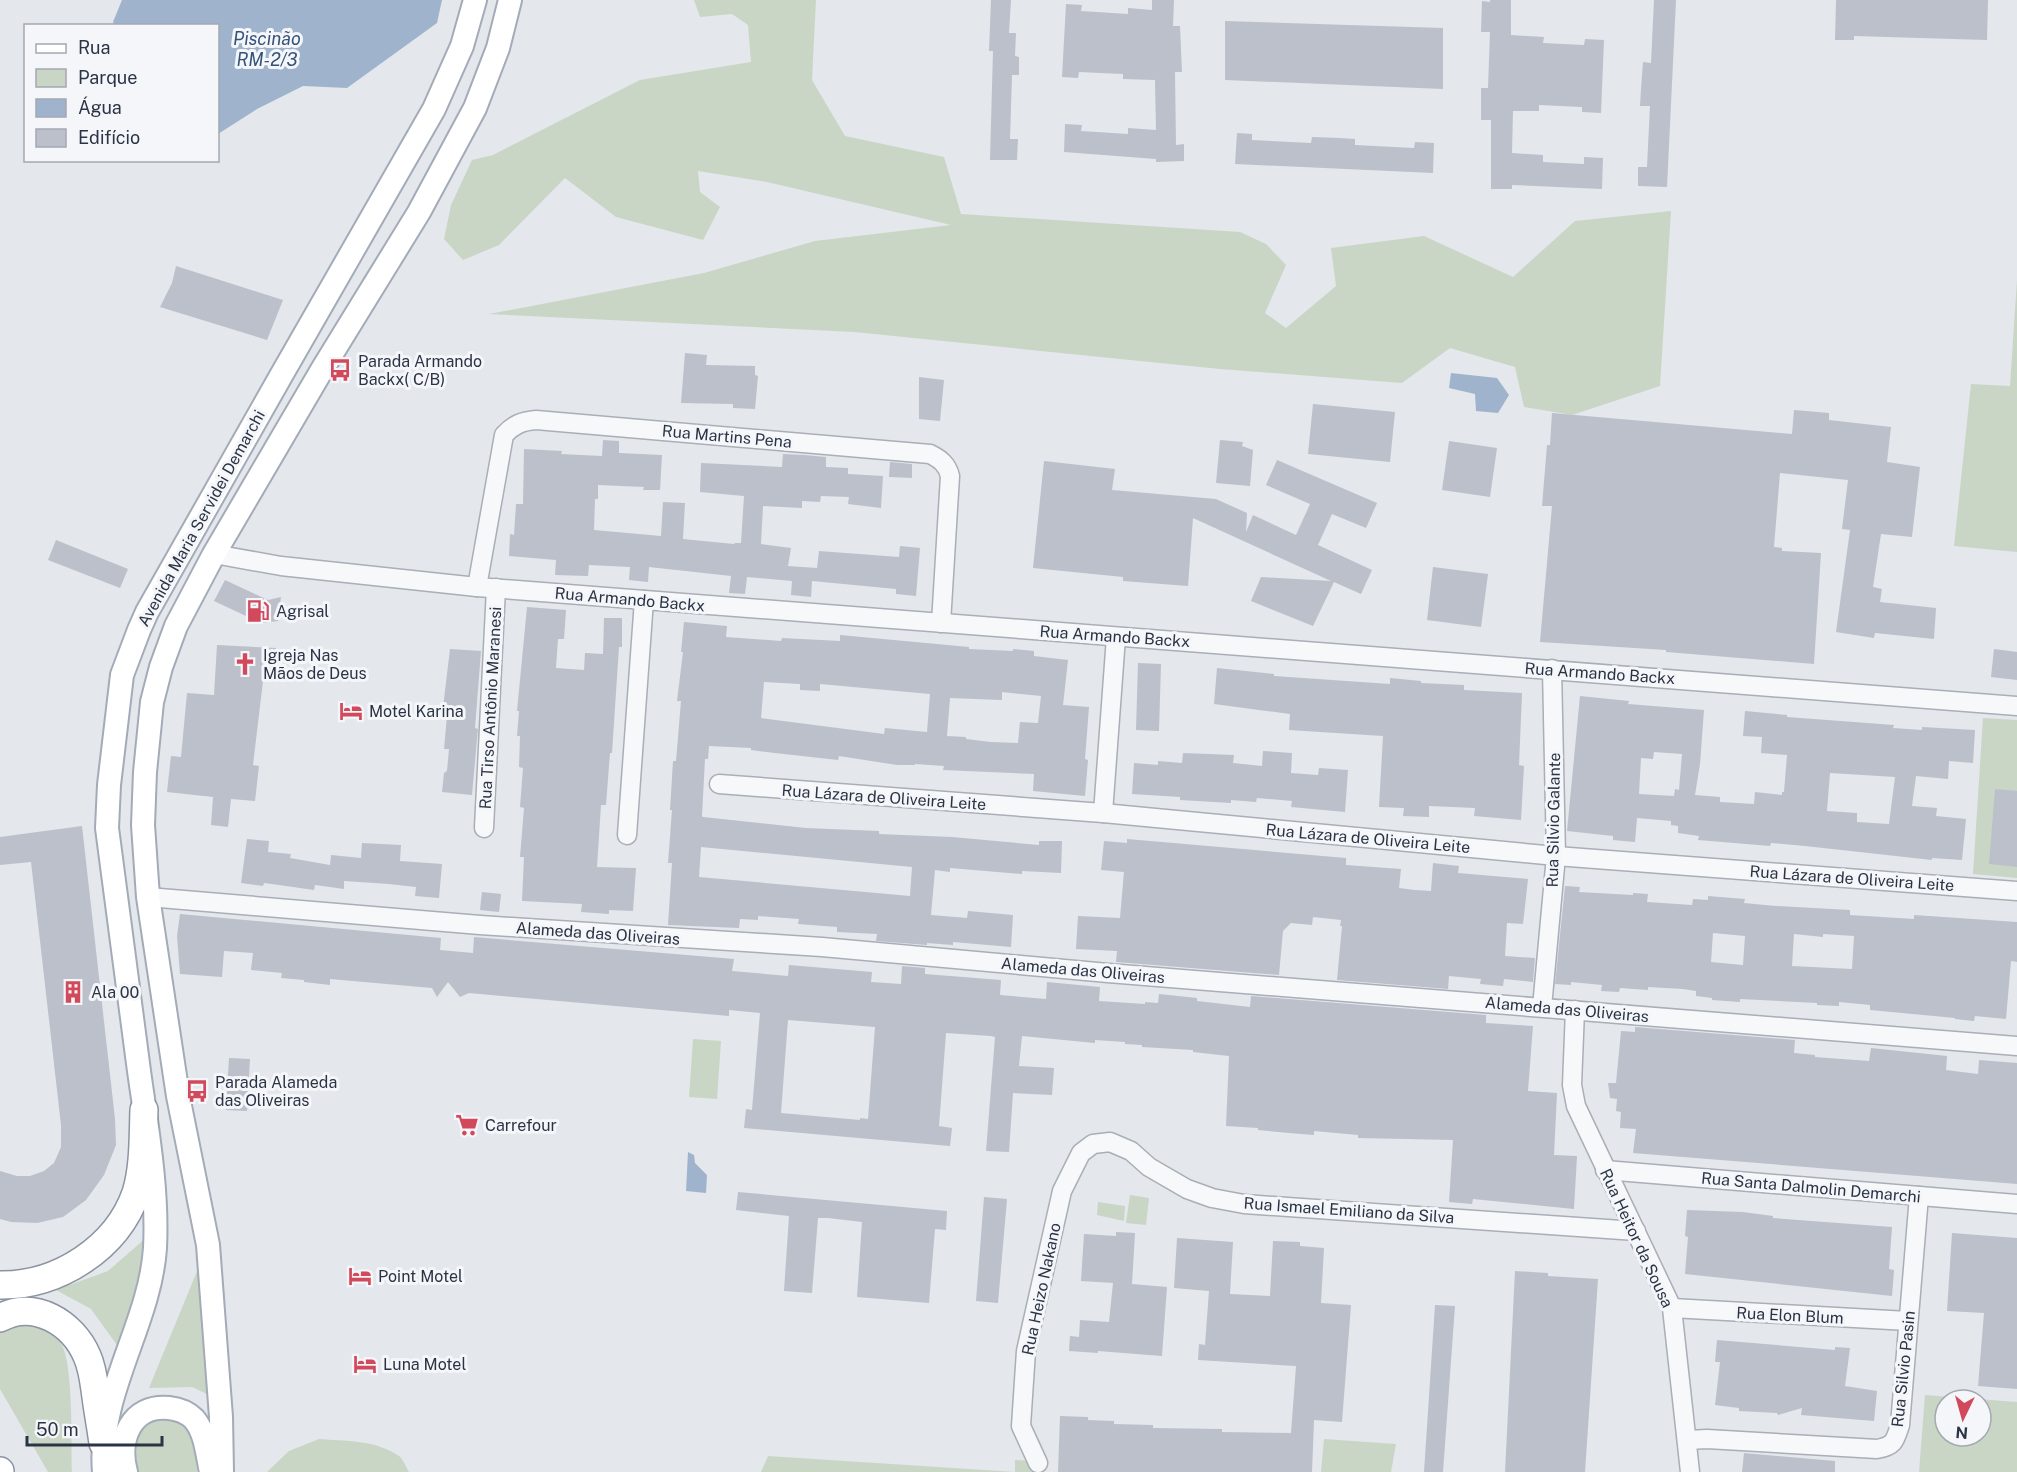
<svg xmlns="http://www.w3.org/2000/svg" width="2017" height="1472" font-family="'Public Sans',sans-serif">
<rect width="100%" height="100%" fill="#e4e7ec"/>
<g fill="#c9d6c5" fill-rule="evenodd">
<path d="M694 0H816L812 80 845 136 944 157 961 214 1240 232 1266 244 1286 265 1265 313 1286 328 1336 286 1331 248 1424 236 1513 277 1575 221 1671 211 1660 386 1572 415 1524 407 1515 367 1450 348 1402 383 1220 369 854 332 489 314 704 273 815 241 951 225 767 182 698 171 700 192 720 207 703 240 616 217 565 178 499 245 463 260 444 239 451 205 472 160 493 155 640 80 751 62 748 25 732 14 700 17Z"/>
<path d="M2017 280V552L1954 546 1971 384 2010 386Z"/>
<path d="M1983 718 2017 720V878L1973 874Z"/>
<path d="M693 1039 721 1041 717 1099 689 1097Z"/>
<path d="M1130 1195 1149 1198 1146 1225 1126 1223Z"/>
<path d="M1098 1202 1125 1206 1124 1221 1097 1215Z"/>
<path d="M147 1237 133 1311 117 1345 91 1309 56 1290 108 1271Z"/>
<path d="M200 1264 211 1396 192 1387 149 1388Z"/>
<path d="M28 1323C38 1328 52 1333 60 1342 74 1359 71 1446 72 1472H48L0 1389V1331L11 1327Z"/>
<path d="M1925 1395 2017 1402V1472H1919ZM1945 1400H1981V1436H1945Z"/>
<path d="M149 1417 179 1419C197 1439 196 1446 197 1472H136L129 1433Z"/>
<path d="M319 1439C344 1441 377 1440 399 1456 403 1459 406 1467 409 1472H267L289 1451Z"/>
<path d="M1324 1439 1396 1444 1391 1472H1321Z"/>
<path d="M768 1456 1015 1472V1460L1032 1461 1036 1472H761Z"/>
</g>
<g fill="#9fb4cc">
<path d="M122 0H442L437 23 347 88 303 86 257 109 218 134V26L115 25 113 22Z"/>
<path d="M1451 373 1497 378 1509 395 1498 413 1476 411 1475 394 1449 388Z"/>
<path d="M688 1152 694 1155 695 1163 707 1175 706 1193 686 1191Z"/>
</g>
<g fill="#bbc0ca" fill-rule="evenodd">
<path d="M991 0H1011L1009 33H1016L1015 56 1019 57V75H1012L1010 139H1018L1017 160H990L993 51H989Z"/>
<path d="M1152 0H1174L1173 26H1180L1182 72H1175L1176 145 1184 144V161L1156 162V159L1064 152 1065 124 1082 125 1081 131 1128 134V128L1156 130 1155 80 1123 79V74L1079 72 1078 78 1062 77 1066 4 1082 5 1081 11 1128 14V8L1152 10Z"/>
<path d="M1490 0H1511V35L1544 37 1543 43 1584 45 1585 39 1604 40 1601 113 1582 112V107L1539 105V111H1513L1512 153 1543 155V162L1584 164V157L1603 158 1602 189 1512 185V189H1491V120H1481V88H1488L1490 32H1481L1482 1 1490 2Z"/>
<path d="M1654 0H1676L1667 187 1638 186V167H1647L1650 106H1640L1641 89 1643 62 1651 63Z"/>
<path d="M1836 0H1988L1987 40 1854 36V40H1835Z"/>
<path d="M1225 21 1443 28V89L1225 80Z"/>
<path d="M1237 133 1252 134V140L1311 143 1312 137 1340 138 1355 139V145L1414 148 1415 142 1434 143 1433 173 1235 164Z"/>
<path d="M176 266 283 300 267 340 160 307 172 283Z"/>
<path d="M685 353 707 355 706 365 755 366V375L758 376 755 409 733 408V404L681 403Z"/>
<path d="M919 377 944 380 940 421 919 419Z"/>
<path d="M1313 404 1395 412 1390 462 1308 454Z"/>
<path d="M1794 410 1829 413V420L1891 427 1887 462 1920 467 1912 537 1881 534 1873 587 1882 589 1880 602 1936 608 1934 639 1875 633 1874 638 1836 632 1850 530 1842 529 1848 480 1780 473 1774 547 1782 548V551L1821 553 1814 664 1666 652V650L1540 642 1552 506H1542L1547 445H1550L1552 413 1792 434Z"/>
<path d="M603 440 619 441V453L662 455 660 490H643L644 487 598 485V499H595L594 530 661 536 663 502 685 503 683 539 734 544 735 543H741L744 496 700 492 701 463 782 467 783 454 804 455 826 457V467L848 468V474L883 476 881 508 848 504 849 497 821 496 820 502 802 501V508L763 506 761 544 791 548 788 566 817 568 819 551 899 557 900 546 920 548 916 596 896 594V589L812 581 811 597 791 595 792 581 747 577 745 594 729 593 731 576 649 567 648 582 629 580 630 567 589 565 588 576 555 575 556 560 509 556 510 534 514 535 516 504H523L524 449 562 451 561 454 602 456Z"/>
<path d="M1220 440 1243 442 1242 446 1253 450 1250 486 1216 483Z"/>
<path d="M1449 441 1497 448 1490 497 1442 490Z"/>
<path d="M1277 460 1377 503 1366 528 1332 514 1318 545 1372 570 1361 594 1334 582 1313 626 1251 601 1261 577 1331 581 1193 518 1188 586 1123 581V577L1033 568 1044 461 1115 469 1112 490 1216 499 1247 513 1246 532 1253 515 1296 535 1310 504 1266 485Z"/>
<path d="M890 462 912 464V478L889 477Z"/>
<path d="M56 540 128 569 120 588 48 560Z"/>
<path d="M1433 567 1488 574 1481 627 1427 620Z"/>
<path d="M225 580 268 600 281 597 278 621 261 623 214 601Z"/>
<path d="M527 607 566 610 564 639H558L556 668 584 670 585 653 603 654 604 618H622V647H619L612 753H610L606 805H601L597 867 636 868 633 911 609 910V914L581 912 582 904 522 901 524 857H520L524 808 520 807 523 768 519 767 520 736H517L519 711H517Z"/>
<path d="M684 622 727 626 726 637 781 641 782 638 840 641V635L969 647V649L1013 651V649L1034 651V656L1068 660 1063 705 1089 707 1085 759 1088 760 1085 796 1033 791 1034 774 943 770 944 766 915 764V765H897L839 756 838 760 775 753 751 750V748L709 746 708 759H705L702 816 703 817 806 828 879 831V834L952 837 1039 845V841H1062L1061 873 1022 871V874L950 868V872L935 870 931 915 967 918 968 911 1013 915 1011 947 953 942V945L927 943V945L876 941 877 934 837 932V927L798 924 799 919 758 916V920L740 919 739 928 668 925 672 863H668L672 810H670L673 761H676L681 701H677L683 652H681ZM764 682 800 684V690L820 691V684L930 694 927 732 885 728 884 734 761 718ZM1002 692 1041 696 1038 723 1020 722 1018 743 991 742 966 739V737L947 736 950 698 1002 700ZM701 847 912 867 910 896 699 877Z"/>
<path d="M217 645 276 648 275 682 263 681 253 765 259 766 255 801 231 799 228 827 211 825 213 797 167 792 171 756 181 757 187 693 214 695Z"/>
<path d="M450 649 481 651 475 728 478 729 477 739 472 795 442 792 444 773 447 771 449 749H444L447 716H442Z"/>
<path d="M1994 649 2017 652V680L1991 677Z"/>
<path d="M1138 663 1161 664 1159 731 1136 730Z"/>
<path d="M1217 668 1274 674V676L1390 684V678L1421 681V683L1464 685V690L1522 693 1519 765 1524 766 1521 820 1474 816 1475 808 1429 806V817L1403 816 1404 808 1379 807 1383 736 1289 730 1290 714 1214 704Z"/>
<path d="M1580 696 1629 701 1628 704 1704 710 1700 764 1695 795 1720 797V802L1754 804 1755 792 1782 795V792H1784L1787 755 1761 753 1762 737 1743 736 1745 711 1787 715V717L1894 725 1893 728 1922 730V727L1975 730 1973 763 1949 761 1948 779 1916 776 1912 806 1937 808 1936 816 1966 819 1962 860 1932 858V860L1805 846 1771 843 1770 846 1698 840 1699 836 1678 833V826L1671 825V821L1637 818 1635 842 1613 840V836L1567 831ZM1654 752 1682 754 1679 790 1675 789 1674 796 1639 794 1641 758 1653 759ZM1830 773 1895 777 1889 824 1857 822V813L1827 811Z"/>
<path d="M1263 751 1292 753 1291 773 1318 775 1319 768 1348 770 1345 812 1291 807 1292 801 1257 798 1256 802 1231 800V803L1180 800V797L1132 794 1134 763 1158 765V761L1182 763 1183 753 1234 755 1233 763 1262 766Z"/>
<path d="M1995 789 2017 791V867L1989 864Z"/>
<path d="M82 826 115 1119 116 1145 104 1175 86 1200 63 1217 37 1223 11 1222 0 1219V1171L17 1176H30L44 1171 54 1163 61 1147V1125L31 862 0 865V837Z"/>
<path d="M247 839 269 841 268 852 291 854 290 858 330 865 331 855 361 858 362 843 401 845 400 861 442 864 439 898 415 896 416 887 389 884 344 881V889L315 885 314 890 279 885 264 883 263 886 241 883Z"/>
<path d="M1127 839 1346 858V865L1401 869 1399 888 1415 890 1431 891 1433 863 1459 866 1458 873 1528 879 1523 924 1507 923 1505 956 1535 958 1533 982 1504 979 1503 986 1480 984 1481 979 1449 976 1448 989 1337 980 1342 926H1340L1341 920 1313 917 1312 925 1291 923 1283 931 1279 975 1116 962 1117 951 1076 949 1078 916 1120 918 1124 872 1101 870 1104 841 1127 843Z"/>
<path d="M1565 886 1580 887 1579 892 1633 895V893L1648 894 1647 902 1692 905 1693 899 1708 900V896L1745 899 1744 903 1776 906 1850 910V915L1914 919V915L2017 922V962L2011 961 2006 1019 1975 1016 1974 1021 1955 1019V1018L1870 1010V1005L1839 1002V1006L1817 1005V1003L1740 999V1002L1712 1000V998L1696 996V991L1683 989 1648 987V990L1620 988 1619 992 1601 991 1602 985 1571 982V985L1555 984ZM1713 933 1745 936 1743 965 1711 962ZM1794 934 1823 937V934L1854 936 1852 969 1792 966Z"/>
<path d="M482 892 501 894 499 912 480 910Z"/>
<path d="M180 914 441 938 440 950 473 953 474 937 734 959 732 971 788 976 789 965 872 972 871 982 901 984 902 966 925 968V974L1001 980 1000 995 1046 999 1047 982 1100 987 1099 1001 1145 1004V1002L1158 1003 1159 994 1197 998V1001L1250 1007 1251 996 1486 1015V1023L1533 1026 1528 1091 1557 1093 1554 1155 1577 1156 1574 1209 1473 1199 1472 1204 1449 1202 1453 1140 1358 1138V1135L1314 1131V1135L1289 1133 1258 1130V1128L1226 1126 1229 1056 1193 1052V1050L1142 1047V1045L1125 1044V1042L1095 1040V1043L1022 1036 1019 1066 1054 1068 1052 1095 1013 1093 1009 1152 986 1151 995 1037 991 1036 946 1033 939 1126 952 1128 950 1146 744 1128 746 1109 752 1110 760 1013 729 1010V1016L469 993 460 997 448 982 437 997 432 988 330 979V985L304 982V980L281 978 282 973 251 970 253 953 224 951 222 977 180 974 177 936ZM788 1020 875 1027 868 1119 860 1118V1120L781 1113Z"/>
<path d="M1635 1027 1795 1040 1794 1053 1815 1055V1057L1869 1061 1871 1048 1947 1056 1946 1070 1978 1074 1979 1060 2017 1063V1184L1633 1153 1636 1129 1620 1128 1621 1112 1616 1111 1617 1099 1610 1098 1608 1083H1616L1621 1031 1635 1032Z"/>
<path d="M229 1058 250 1059 247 1111 226 1110Z"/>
<path d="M738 1192 947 1211 946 1230 935 1229 929 1303 857 1297 862 1222 828 1218H818L812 1293 784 1291 789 1216 736 1210Z"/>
<path d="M984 1197 1007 1199 998 1303 976 1301Z"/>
<path d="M1687 1210 1743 1212 1773 1216V1218L1892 1227 1889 1269 1894 1270 1892 1296 1685 1274 1688 1237 1685 1236Z"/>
<path d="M1116 1232 1135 1233 1132 1284 1167 1287 1162 1356 1098 1351V1353L1069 1351 1070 1336 1079 1337 1080 1320 1109 1322 1113 1283 1081 1281 1084 1234 1116 1236Z"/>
<path d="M1952 1233 2017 1238V1389L1978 1386 1984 1313 1947 1311Z"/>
<path d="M1177 1238 1233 1242 1230 1294 1270 1296 1273 1241 1300 1242V1246L1324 1248 1321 1303 1351 1305 1342 1422 1314 1420 1312 1472H1058L1060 1416 1088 1417V1420L1114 1421V1424L1153 1425V1428L1222 1429V1432L1291 1433 1296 1366 1198 1360 1199 1344 1205 1345 1209 1291 1174 1288Z"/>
<path d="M1515 1271 1548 1273V1276L1598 1279 1585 1472H1505Z"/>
<path d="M1435 1305 1455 1306 1443 1472H1424Z"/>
<path d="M1717 1340 1835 1350V1347L1850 1348 1845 1386 1877 1391 1874 1421 1801 1415 1802 1408 1778 1415 1777 1413 1739 1411V1408L1715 1405 1720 1362H1715Z"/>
<path d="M1744 1453 1835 1461V1472H1742Z"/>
</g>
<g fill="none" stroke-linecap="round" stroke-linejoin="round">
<g stroke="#a9aeb7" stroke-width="21">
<g id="minor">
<path d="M214 554 281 566 477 587 2017 706"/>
<path d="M477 587 504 435C513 425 522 421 536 420L930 454C940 459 947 464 950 476L941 623"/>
<path d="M719 784 1103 813 1556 856 2017 891"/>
<path d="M1103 813 1116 637"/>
<path d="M484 828 496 588"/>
<path d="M627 835 644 600"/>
<path d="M148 897 480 925 822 947 1108 973 2017 1046"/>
<path d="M1542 1007 1556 856 1552 669"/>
<path d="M1575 1010 1572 1085 1576 1106 1672 1308 1690 1472"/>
<path d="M1605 1170 2017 1204"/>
<path d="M1672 1308 1908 1321"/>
<path d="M1688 1440 1707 1439 1877 1449C1894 1446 1895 1441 1900 1425L1919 1196"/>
<path d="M1038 1463 1021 1426 1026 1351 1062 1191 1081 1153 1093 1144 1110 1142 1131 1151 1149 1167 1187 1189 1212 1198 1244 1204 1636 1231"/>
</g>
</g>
<g stroke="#a3abb8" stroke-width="26">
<g id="major">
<path d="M104 1472C97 1393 150 1325 155 1248 158 1190 147 1128 139 1071 129 990 118 909 107 828L109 785 122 675 139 630 147 612 282 374 434 109 462 46 475 0"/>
<path d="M126 1472C117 1440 131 1404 169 1408 178 1409 187 1412 194 1419 206 1433 207 1455 211 1472"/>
<path d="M222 1472 221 1417 208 1245 178 1096 148 897 143 825 145 772 152 702 161 667 176 626 214 554 323 368 419 212 475 108 498 48 510 0"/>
</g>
</g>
<g stroke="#8b94a3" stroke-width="30">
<g id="highway">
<path d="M0 1285C58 1286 117 1248 136 1193 144 1167 143 1137 144 1110"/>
<path d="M0 1318C34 1299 73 1323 87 1356 93 1369 94 1383 96 1397 98 1412 101 1428 103 1443"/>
<path d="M0 1471V1472"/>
</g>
</g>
<use href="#minor" stroke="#f7f8fa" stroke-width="18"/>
<use href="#major" stroke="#fff" stroke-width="22"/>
<use href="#highway" stroke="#fff" stroke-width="27"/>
</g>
<defs>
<g id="bus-bare" transform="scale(1.8)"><path d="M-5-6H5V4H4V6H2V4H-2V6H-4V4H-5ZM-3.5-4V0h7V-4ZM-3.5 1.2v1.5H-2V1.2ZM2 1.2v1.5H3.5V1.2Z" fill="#d1495b" stroke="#f4f6f9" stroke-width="2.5" paint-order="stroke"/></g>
<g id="fuel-bare" transform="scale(1.8)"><path d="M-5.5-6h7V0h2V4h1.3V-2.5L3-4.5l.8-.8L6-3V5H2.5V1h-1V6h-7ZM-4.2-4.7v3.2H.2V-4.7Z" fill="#d1495b" stroke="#f4f6f9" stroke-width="2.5" paint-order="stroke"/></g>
<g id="church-bare" transform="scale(1.8)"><path d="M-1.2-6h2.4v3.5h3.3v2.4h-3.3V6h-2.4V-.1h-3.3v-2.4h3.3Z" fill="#d1495b" stroke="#f4f6f9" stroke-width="2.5" paint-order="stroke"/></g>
<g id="hotel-bare" transform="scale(1.8)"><path d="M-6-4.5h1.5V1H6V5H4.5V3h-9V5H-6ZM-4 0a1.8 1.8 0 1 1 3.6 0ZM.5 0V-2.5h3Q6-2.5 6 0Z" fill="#d1495b" stroke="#f4f6f9" stroke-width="2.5" paint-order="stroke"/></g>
<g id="building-bare" transform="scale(1.8)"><path d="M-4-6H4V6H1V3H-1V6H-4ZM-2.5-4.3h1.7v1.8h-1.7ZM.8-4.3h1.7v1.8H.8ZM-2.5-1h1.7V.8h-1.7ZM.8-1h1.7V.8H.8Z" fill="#d1495b" stroke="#f4f6f9" stroke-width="2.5" paint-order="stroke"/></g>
<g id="supermarket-bare" transform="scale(1.8)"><path d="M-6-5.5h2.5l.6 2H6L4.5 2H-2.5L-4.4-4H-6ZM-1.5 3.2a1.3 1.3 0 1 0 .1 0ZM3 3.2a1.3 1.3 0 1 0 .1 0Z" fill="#d1495b" stroke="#f4f6f9" stroke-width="2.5" paint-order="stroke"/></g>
</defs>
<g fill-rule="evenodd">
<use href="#bus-bare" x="340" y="370"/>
<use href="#fuel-bare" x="258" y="611"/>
<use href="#church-bare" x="245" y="664"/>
<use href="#hotel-bare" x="351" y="711"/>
<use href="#building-bare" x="73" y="992"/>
<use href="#bus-bare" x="197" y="1091"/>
<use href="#supermarket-bare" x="467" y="1125"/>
<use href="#hotel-bare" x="360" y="1276"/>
<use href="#hotel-bare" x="365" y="1364"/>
</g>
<g text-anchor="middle" stroke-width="6" stroke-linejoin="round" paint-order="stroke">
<g font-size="16" fill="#2b3445" stroke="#f4f6f9" text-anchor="start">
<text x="358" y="367">Parada Armando<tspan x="358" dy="18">Backx( C/B)</tspan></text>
<text x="276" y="617">Agrisal</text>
<text x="263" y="661">Igreja Nas<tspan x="263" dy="18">Mãos de Deus</tspan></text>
<text x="369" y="717">Motel Karina</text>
<text x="91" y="998">Ala 00</text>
<text x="215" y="1088">Parada Alameda<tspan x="215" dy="18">das Oliveiras</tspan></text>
<text x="485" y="1131">Carrefour</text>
<text x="378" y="1282">Point Motel</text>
<text x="383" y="1370">Luna Motel</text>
</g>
<g font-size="16" fill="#2b3445" stroke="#f4f6f9">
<text transform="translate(727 436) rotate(5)" y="6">Rua Martins Pena</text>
<text transform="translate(201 518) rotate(-61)" y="6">Avenida Maria Servidei Demarchi</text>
<text transform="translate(630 599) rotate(5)" y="6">Rua Armando Backx</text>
<text transform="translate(1115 636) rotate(4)" y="6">Rua Armando Backx</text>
<text transform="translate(1600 673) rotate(4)" y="6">Rua Armando Backx</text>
<text transform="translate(490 708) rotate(-87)" y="6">Rua Tirso Antônio Maranesi</text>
<text transform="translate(884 797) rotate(4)" y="6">Rua Lázara de Oliveira Leite</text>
<text transform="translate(1553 820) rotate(-89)" y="6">Rua Silvio Galante</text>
<text transform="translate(1368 838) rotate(5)" y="6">Rua Lázara de Oliveira Leite</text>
<text transform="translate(1852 878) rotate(4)" y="6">Rua Lázara de Oliveira Leite</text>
<text transform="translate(598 933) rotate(4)" y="6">Alameda das Oliveiras</text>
<text transform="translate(1083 970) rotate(5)" y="6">Alameda das Oliveiras</text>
<text transform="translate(1567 1009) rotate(5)" y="6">Alameda das Oliveiras</text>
<text transform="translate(1811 1187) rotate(5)" y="6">Rua Santa Dalmolin Demarchi</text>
<text transform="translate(1349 1210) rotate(4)" y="6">Rua Ismael Emiliano da Silva</text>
<text transform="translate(1637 1238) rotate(65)" y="6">Rua Heitor da Sousa</text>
<text transform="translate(1041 1289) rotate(-78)" y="6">Rua Heizo Nakano</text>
<text transform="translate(1790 1315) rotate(3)" y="6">Rua Elon Blum</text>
<text transform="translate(1903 1369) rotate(-84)" y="6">Rua Silvio Pasin</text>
</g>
<g font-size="18" font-style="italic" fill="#34527a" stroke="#f4f6f9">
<text x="267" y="45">Piscinão<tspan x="267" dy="21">RM-2/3</tspan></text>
</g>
</g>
<rect x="24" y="24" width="195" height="138" fill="#f4f6f9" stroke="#a4a8b1" stroke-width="1.5"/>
<rect x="36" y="44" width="30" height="9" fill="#ffffff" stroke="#a4a8b1" stroke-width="1.5"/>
<text x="78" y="54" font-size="18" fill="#2b3445">Rua</text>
<rect x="36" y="69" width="30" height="18" fill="#c9d6c5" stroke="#a4a8b1" stroke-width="1.5"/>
<text x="78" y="84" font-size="18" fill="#2b3445">Parque</text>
<rect x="36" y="99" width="30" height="18" fill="#9fb4cc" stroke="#a4a8b1" stroke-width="1.5"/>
<text x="78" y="114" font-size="18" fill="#2b3445">Água</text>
<rect x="36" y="129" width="30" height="18" fill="#bbc0ca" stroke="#a4a8b1" stroke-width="1.5"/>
<text x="78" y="144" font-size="18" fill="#2b3445">Edifício</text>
<g transform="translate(1963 1418) rotate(185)"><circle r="28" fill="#f4f6f9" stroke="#a4a8b1" stroke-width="1.5"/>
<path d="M0-4.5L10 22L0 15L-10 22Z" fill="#d1495b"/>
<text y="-9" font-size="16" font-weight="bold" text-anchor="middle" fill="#2b3445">N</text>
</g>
<path d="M27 1436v9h135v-9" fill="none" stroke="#2b3445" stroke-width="3"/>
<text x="36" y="1436" font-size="18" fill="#2b3445" stroke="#f4f6f9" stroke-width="4.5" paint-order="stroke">50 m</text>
</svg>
